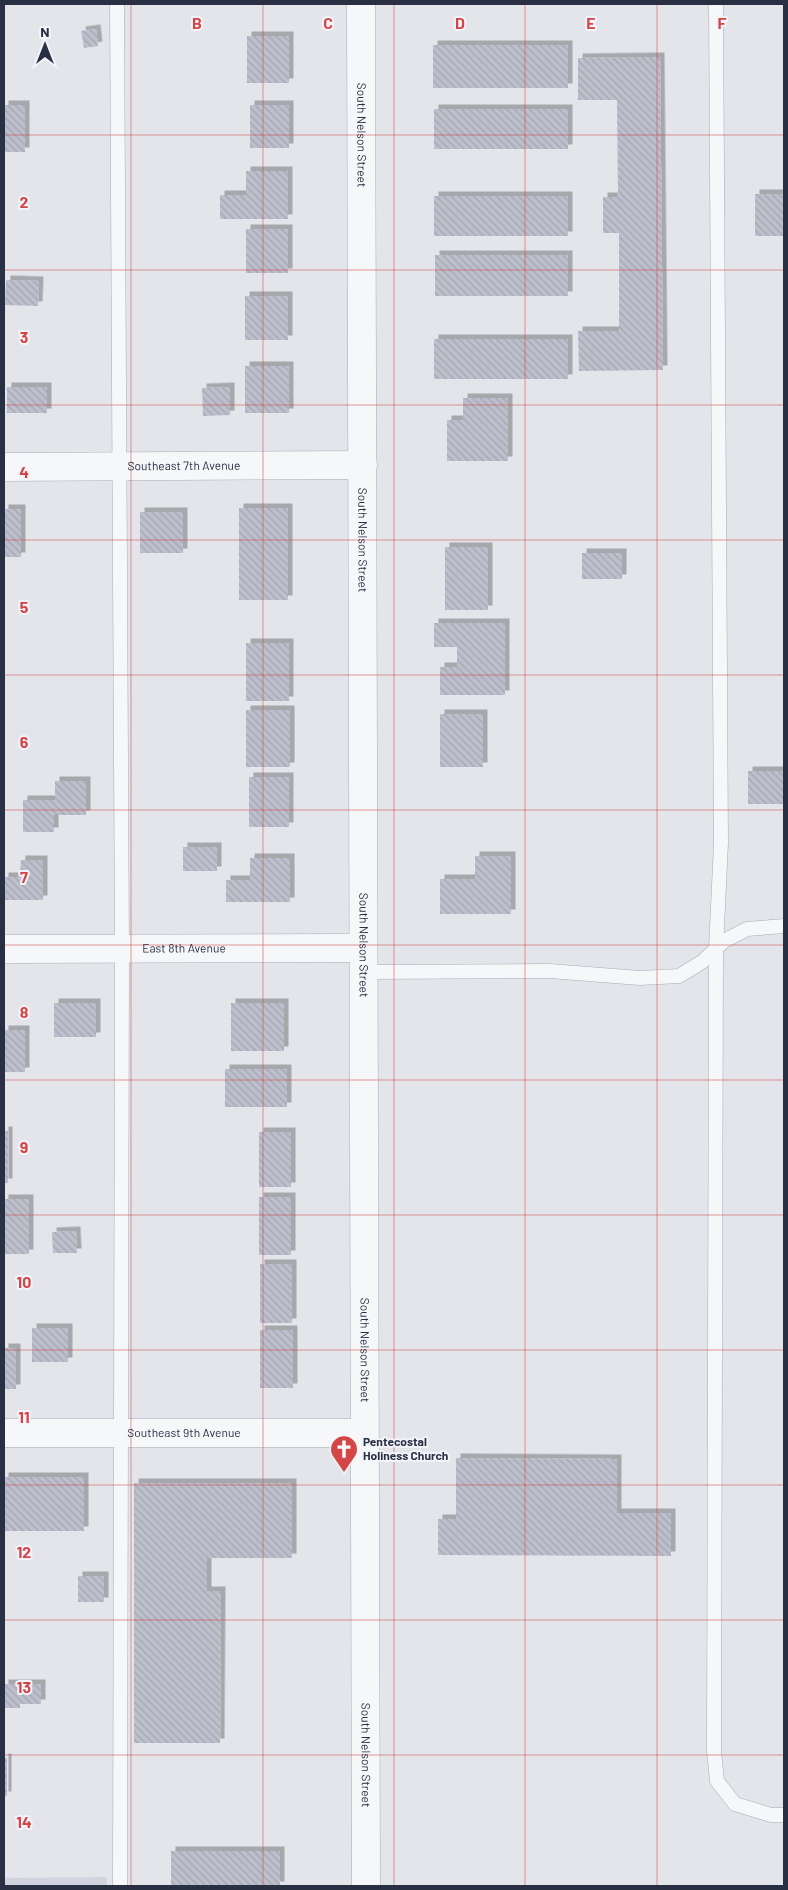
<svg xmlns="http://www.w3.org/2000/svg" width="788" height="1890" font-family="Barlow,sans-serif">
<defs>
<pattern id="building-back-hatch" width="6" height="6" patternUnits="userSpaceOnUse" patternTransform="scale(1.25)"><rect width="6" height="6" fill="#bdc0cc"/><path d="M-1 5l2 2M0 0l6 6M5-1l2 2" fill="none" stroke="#a3a5b0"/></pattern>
<filter id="shadow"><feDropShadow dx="4.5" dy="-4.5" stdDeviation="0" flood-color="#0004"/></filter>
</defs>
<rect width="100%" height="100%" fill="#e3e5eb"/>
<path fill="#d1d4de" d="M107 1877V1886H4V1878Z"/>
<g fill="url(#building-back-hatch)" filter="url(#shadow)">
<path d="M96 29 98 46 84 48 81 31Z"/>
<rect x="247" y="36" width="42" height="47"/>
<rect x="433" y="45" width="135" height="43"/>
<path d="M660 57 663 370 579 371 578 331H619V233H603V197H618L617 100H578V58Z"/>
<rect x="4" y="105" width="21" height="47"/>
<rect x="250" y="105" width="39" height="43"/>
<rect x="434" y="109" width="134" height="40"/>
<path d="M246 171H288V219H220V195H246Z"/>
<rect x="755" y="194" width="29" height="42"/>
<rect x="434" y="196" width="134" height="40"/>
<rect x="246" y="229" width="42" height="44"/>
<rect x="435" y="255" width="133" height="41"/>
<path d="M6 280 39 281 38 306 5 305Z"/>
<rect x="245" y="296" width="43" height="44"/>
<rect x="434" y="339" width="134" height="40"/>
<rect x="245" y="366" width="44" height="47"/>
<rect x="7" y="387" width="40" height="26"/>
<path d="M230 387V415L203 416 202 388Z"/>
<path d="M463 398H508V461H447V420H463Z"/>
<rect x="239" y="508" width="49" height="92"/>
<rect x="4" y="509" width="17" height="48"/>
<rect x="140" y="512" width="43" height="41"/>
<rect x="445" y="547" width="43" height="63"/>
<rect x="582" y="553" width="40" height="26"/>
<path d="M434 623H505V695H440V667H457V647H434Z"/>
<rect x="246" y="643" width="43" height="58"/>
<rect x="246" y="710" width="44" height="57"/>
<rect x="440" y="714" width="43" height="53"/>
<rect x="748" y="771" width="36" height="33"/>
<rect x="249" y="777" width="40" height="50"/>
<path d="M55 781H86V815H54V832H23V800H55Z"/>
<rect x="183" y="847" width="34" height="24"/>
<path d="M475 856H511V914H440V879H475Z"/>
<path d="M250 858H290V902H226V880H250Z"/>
<path d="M21 860H43V900H4V877H20Z"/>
<rect x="54" y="1003" width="42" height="34"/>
<rect x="231" y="1003" width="53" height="48"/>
<rect x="4" y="1030" width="21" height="42"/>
<rect x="225" y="1069" width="62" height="38"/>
<rect x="4" y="1131" width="4" height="52"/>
<rect x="259" y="1132" width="32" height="55"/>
<rect x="259" y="1197" width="32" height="58"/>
<rect x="4" y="1199" width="25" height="55"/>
<path d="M76 1231 77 1253H53L52 1232Z"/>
<rect x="260" y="1264" width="32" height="59"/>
<rect x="32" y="1328" width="36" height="34"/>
<rect x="260" y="1330" width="33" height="58"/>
<rect x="4" y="1348" width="12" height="41"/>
<path d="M456 1458 617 1459V1513H671V1556L438 1555V1519H456Z"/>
<rect x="4" y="1477" width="80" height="54"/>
<path d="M134 1483H292V1558H207V1591H221L220 1743H134Z"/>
<rect x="78" y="1576" width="26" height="26"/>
<path d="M4 1684H41V1704H20V1708H4Z"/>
<rect x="4" y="1758" width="3" height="38"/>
<rect x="171" y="1851" width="109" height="35"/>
</g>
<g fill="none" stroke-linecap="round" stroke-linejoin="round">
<g stroke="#a8abb6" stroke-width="15">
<g id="service">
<path d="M117 4 122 949 120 1886"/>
<path d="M716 4 721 843 716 949 714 1751 717 1781 735 1804 771 1815H784"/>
<path d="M363 972 550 971 640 978 679 976 702 962 724 941 747 929 784 926"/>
</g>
</g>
<g stroke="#a8abb6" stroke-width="29">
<g id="minor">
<path id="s1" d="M361 4 366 1886"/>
<path id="s2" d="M4 467 363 465"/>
<path id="s3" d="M4 949 363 948"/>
<path id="s4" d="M4 1433H363"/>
</g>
</g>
<use href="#service" stroke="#f6f7f9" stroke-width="14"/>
<use href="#minor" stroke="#f6f7f9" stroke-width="28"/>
</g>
<path fill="none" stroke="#d34546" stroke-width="1" stroke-opacity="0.55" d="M131 4V1886M263 4V1886M394 4V1886M525 4V1886M657 4V1886M4 135H784M4 270H784M4 405H784M4 540H784M4 675H784M4 810H784M4 945H784M4 1080H784M4 1215H784M4 1350H784M4 1485H784M4 1620H784M4 1755H784"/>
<defs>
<g id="church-pin" transform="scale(1.4375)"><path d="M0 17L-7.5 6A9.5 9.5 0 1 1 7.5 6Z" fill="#d34546" stroke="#f3f4f9"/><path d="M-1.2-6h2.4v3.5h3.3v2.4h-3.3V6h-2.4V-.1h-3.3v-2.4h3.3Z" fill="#fff"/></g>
</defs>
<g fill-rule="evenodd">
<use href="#church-pin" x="344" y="1449"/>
</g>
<g text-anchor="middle" stroke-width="4" stroke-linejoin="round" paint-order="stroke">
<g font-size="12" fill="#2a3044" stroke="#f3f4f9">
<text dy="4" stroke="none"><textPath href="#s1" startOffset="131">South Nelson Street</textPath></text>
<text dy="4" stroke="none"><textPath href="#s2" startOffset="180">Southeast 7th Avenue</textPath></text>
<text dy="4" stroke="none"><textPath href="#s1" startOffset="536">South Nelson Street</textPath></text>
<text dy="4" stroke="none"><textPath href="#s1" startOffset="941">South Nelson Street</textPath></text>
<text dy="4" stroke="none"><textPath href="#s3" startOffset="180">East 8th Avenue</textPath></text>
<text dy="4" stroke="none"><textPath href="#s1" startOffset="1346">South Nelson Street</textPath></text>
<text dy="4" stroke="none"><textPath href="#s4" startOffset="180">Southeast 9th Avenue</textPath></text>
<text dy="4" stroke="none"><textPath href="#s1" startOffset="1751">South Nelson Street</textPath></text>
</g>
<g font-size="12" font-weight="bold" fill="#2a3044" stroke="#f3f4f9" text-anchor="start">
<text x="363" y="1446">Pentecostal<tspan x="363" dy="14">Holiness Church</tspan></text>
</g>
</g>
<g font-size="16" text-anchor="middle" font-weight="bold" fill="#d34546" stroke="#f3f4f9" stroke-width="4" stroke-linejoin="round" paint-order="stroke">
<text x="197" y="29">B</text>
<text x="328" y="29">C</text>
<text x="460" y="29">D</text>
<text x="591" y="29">E</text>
<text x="722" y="29">F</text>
<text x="24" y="208">2</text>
<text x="24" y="343">3</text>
<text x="24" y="478">4</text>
<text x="24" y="613">5</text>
<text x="24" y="748">6</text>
<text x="24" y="883">7</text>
<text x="24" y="1018">8</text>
<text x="24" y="1153">9</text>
<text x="24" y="1288">10</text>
<text x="24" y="1423">11</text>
<text x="24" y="1558">12</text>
<text x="24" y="1693">13</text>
<text x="24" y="1828">14</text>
</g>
<rect width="788" height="1890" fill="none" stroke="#2a3044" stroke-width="10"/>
<g transform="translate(45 45)" stroke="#f3f4f9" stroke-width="4" paint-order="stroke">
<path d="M0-4L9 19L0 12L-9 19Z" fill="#2a3044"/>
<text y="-8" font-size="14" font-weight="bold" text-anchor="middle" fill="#2a3044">N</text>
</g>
</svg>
